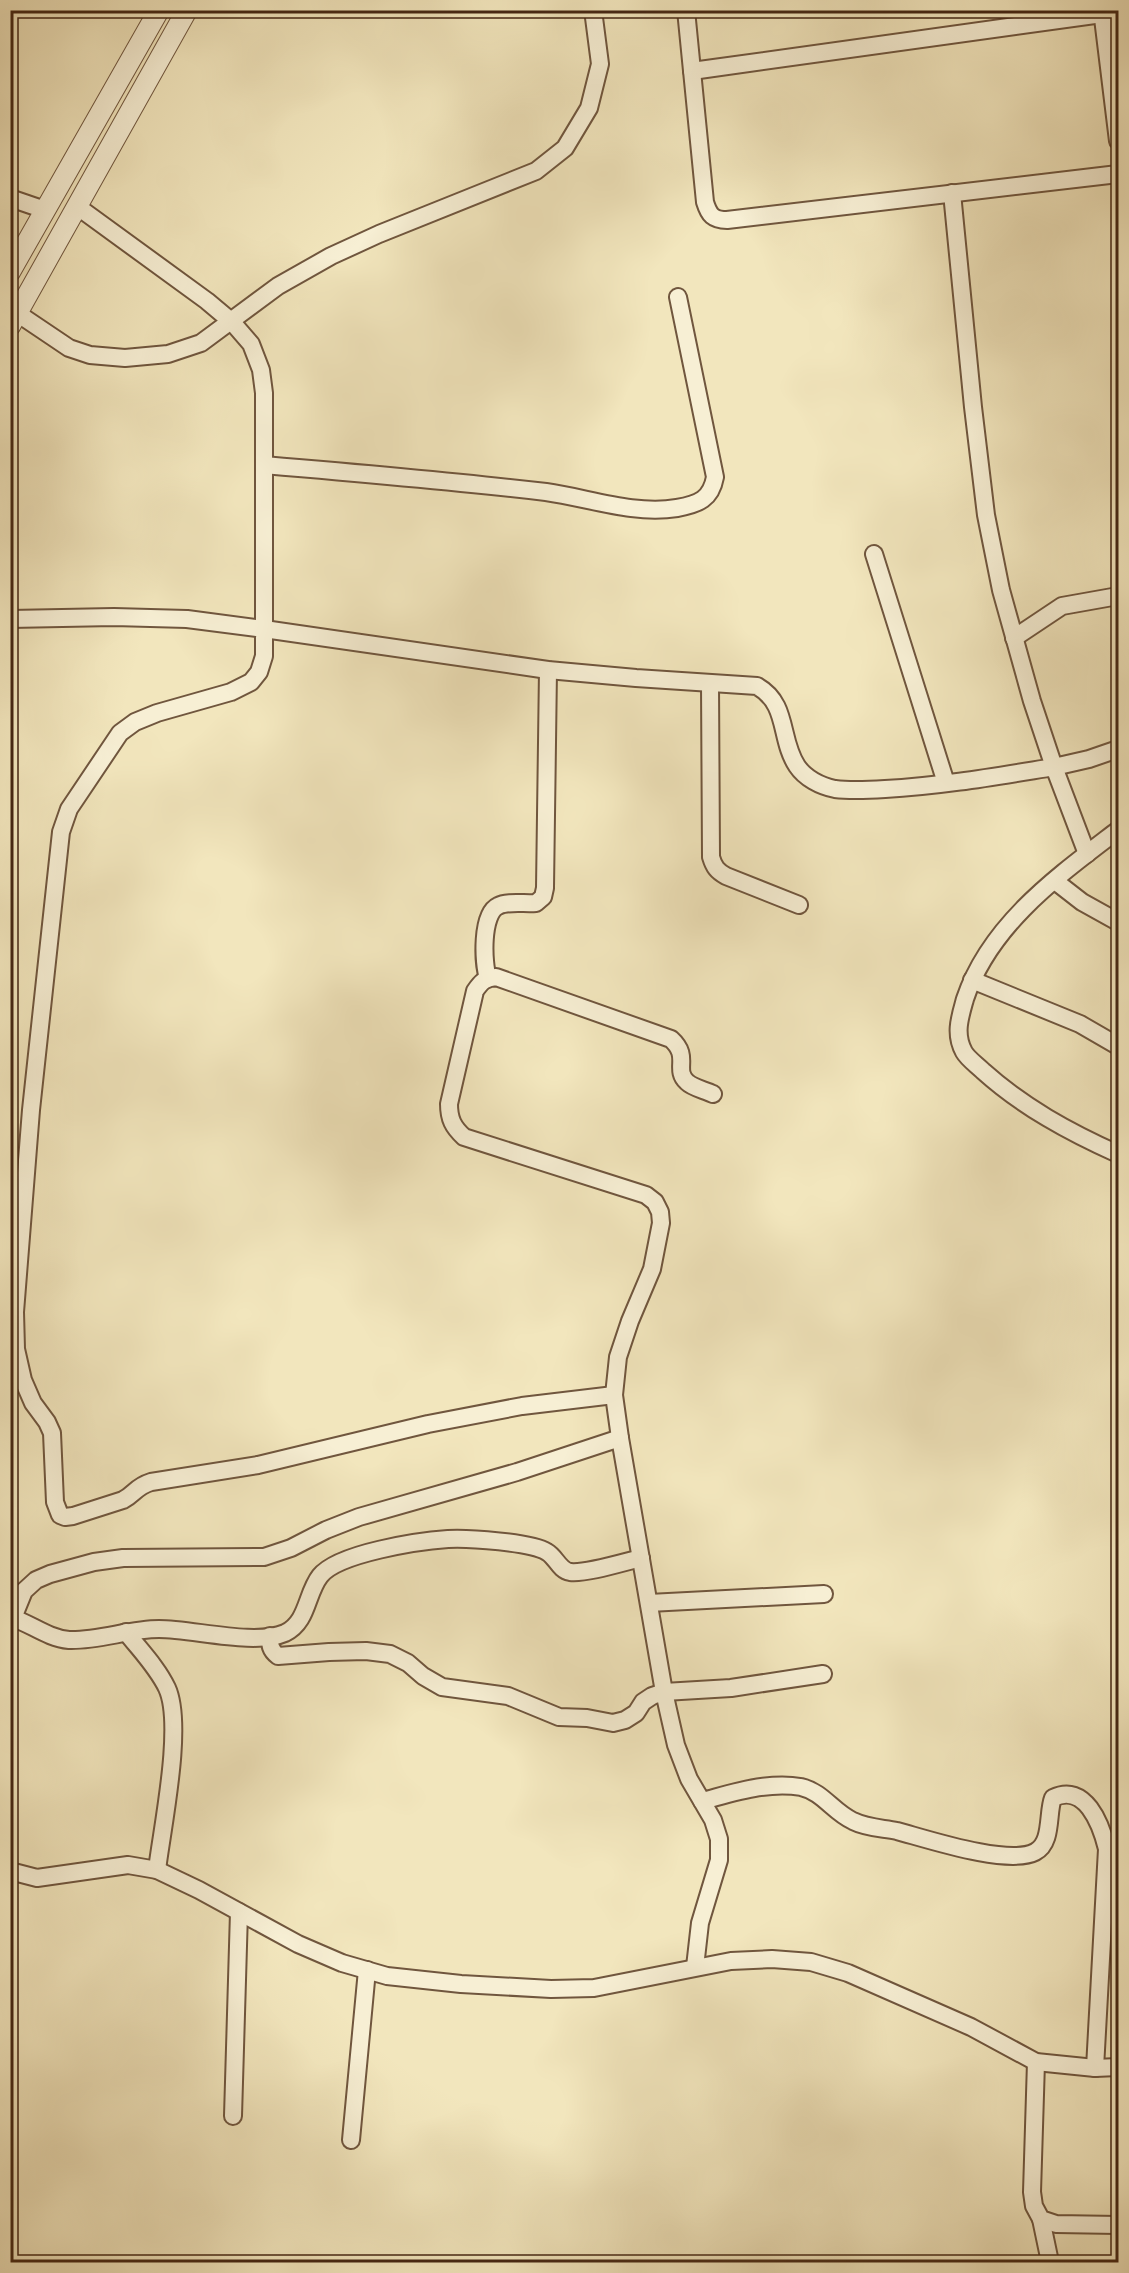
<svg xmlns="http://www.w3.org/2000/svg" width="1129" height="2273" font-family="'EB Garamond',serif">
<rect width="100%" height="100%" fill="#f2e6bd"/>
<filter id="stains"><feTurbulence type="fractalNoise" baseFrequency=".00333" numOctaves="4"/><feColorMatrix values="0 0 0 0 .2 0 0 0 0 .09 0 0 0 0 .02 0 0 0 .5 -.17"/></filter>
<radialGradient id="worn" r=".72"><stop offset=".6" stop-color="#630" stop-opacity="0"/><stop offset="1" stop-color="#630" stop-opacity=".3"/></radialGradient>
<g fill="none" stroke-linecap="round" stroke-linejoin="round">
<g stroke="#70563e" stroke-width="20">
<g id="minor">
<path d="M686 10 705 202C709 215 713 220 727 220L1118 174"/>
<path d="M1102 10 1118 141"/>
<path d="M692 71 1102 14"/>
<path d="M952 193 973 407 986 515 1001 590 1032 701 1054 767 1089 759 1118 749"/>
<path d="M10 198 45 210"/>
<path d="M78 207 207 301 232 322 251 344 261 370 264 393V629L548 670 636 678 757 686C789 704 779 739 797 766 805 778 820 786 835 789 851 791 869 790 885 789 942 786 998 776 1054 767L1087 854"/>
<path d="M17 313 69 348 90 355 125 358 168 354 201 343 278 286 331 256 379 234 536 171 565 148 589 108 600 64 593 10"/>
<path d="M264 465C358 473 452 481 546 492 589 498 633 515 677 508 699 504 711 499 715 477L678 297"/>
<path d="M874 554 946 783"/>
<path d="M10 619 114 617 187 619 264 629V656L259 672 251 682 231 692 157 713 135 722 120 733 69 809 61 832 31 1110 15 1312 16 1349 23 1380 33 1403 47 1422 52 1433 55 1502 60 1515 65 1517 73 1516 123 1500C135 1494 135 1487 151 1482L258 1465 428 1424 522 1406 614 1395"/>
<path d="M1014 638 1062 606 1118 596"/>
<path d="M710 684 711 857C714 867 717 871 726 876L799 905"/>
<path d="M1118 830C1058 876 990 924 965 999 960 1017 954 1034 964 1052 968 1059 977 1065 983 1071 1023 1107 1069 1132 1118 1154"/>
<path d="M1055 881 1082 902 1118 922"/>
<path d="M488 978C483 963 481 914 498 906 507 901 525 904 536 903L543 897 545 888 548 670"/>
<path d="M972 980 1080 1024 1118 1046"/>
<path d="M649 1603 824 1594"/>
<path d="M10 1617C30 1623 47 1638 69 1640 99 1641 129 1629 159 1629 193 1629 255 1646 285 1633 308 1622 306 1594 320 1576 338 1553 419 1541 448 1539 468 1538 531 1542 547 1552 556 1557 559 1570 570 1572 586 1574 624 1562 641 1558"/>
<path d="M13 1618 24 1591 36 1580 50 1574 94 1562 123 1558 264 1557 291 1548 326 1530 359 1517 517 1472 620 1438"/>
<path d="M126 1632C140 1650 157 1667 167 1688 184 1725 162 1828 157 1870"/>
<path d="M270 1636C270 1645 270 1650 278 1656L329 1652 366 1651 390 1654 408 1663 423 1676 442 1687 508 1696 559 1717 587 1718 613 1723 625 1720 636 1713 643 1702 652 1696 664 1692 731 1688 823 1674"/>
<path d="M702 1801C733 1793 768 1781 801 1787 823 1792 833 1812 853 1821 867 1828 882 1828 897 1831 927 1839 1008 1866 1035 1852 1053 1843 1047 1813 1053 1798 1085 1782 1101 1824 1107 1849L1095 2068"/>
<path d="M10 1871 37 1878 128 1865 157 1870 199 1890 298 1944 342 1963 387 1976 461 1984 551 1989 594 1988 731 1961 772 1959 811 1962 848 1973 971 2027 1036 2062 1095 2068 1118 2067"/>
<path d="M695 1967 700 1923 719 1860V1839L713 1820 689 1779 676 1745 664 1692 620 1438 614 1395 618 1357 630 1321 652 1269 661 1223 660 1212 655 1202 646 1195 464 1137C453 1127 449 1119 449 1104L475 991C481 982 485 978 496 977L671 1039C691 1057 673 1069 687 1082 693 1088 705 1090 713 1094"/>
<path d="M1036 2062 1032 2192 1034 2206 1041 2219 1056 2224 1118 2225"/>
<path d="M233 2116 239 1912"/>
<path d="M351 2140 367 1970"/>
<path d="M1041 2219 1050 2262"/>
</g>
</g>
<g stroke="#70563e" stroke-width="22">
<g id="tertiary">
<path d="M10 272 159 10"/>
<path d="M10 326 187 10"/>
</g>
</g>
<use href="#minor" stroke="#f7efd4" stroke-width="16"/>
<use href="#tertiary" stroke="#f7efd4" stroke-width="20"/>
</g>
<rect width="1129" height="2273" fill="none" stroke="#f2e6bd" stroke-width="36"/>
<rect x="12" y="12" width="1105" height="2249" fill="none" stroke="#442613" stroke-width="3"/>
<rect x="18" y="18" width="1093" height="2237" fill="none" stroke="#442613" stroke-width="1.5"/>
<rect width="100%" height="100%" filter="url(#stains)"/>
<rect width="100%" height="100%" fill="url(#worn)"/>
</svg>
